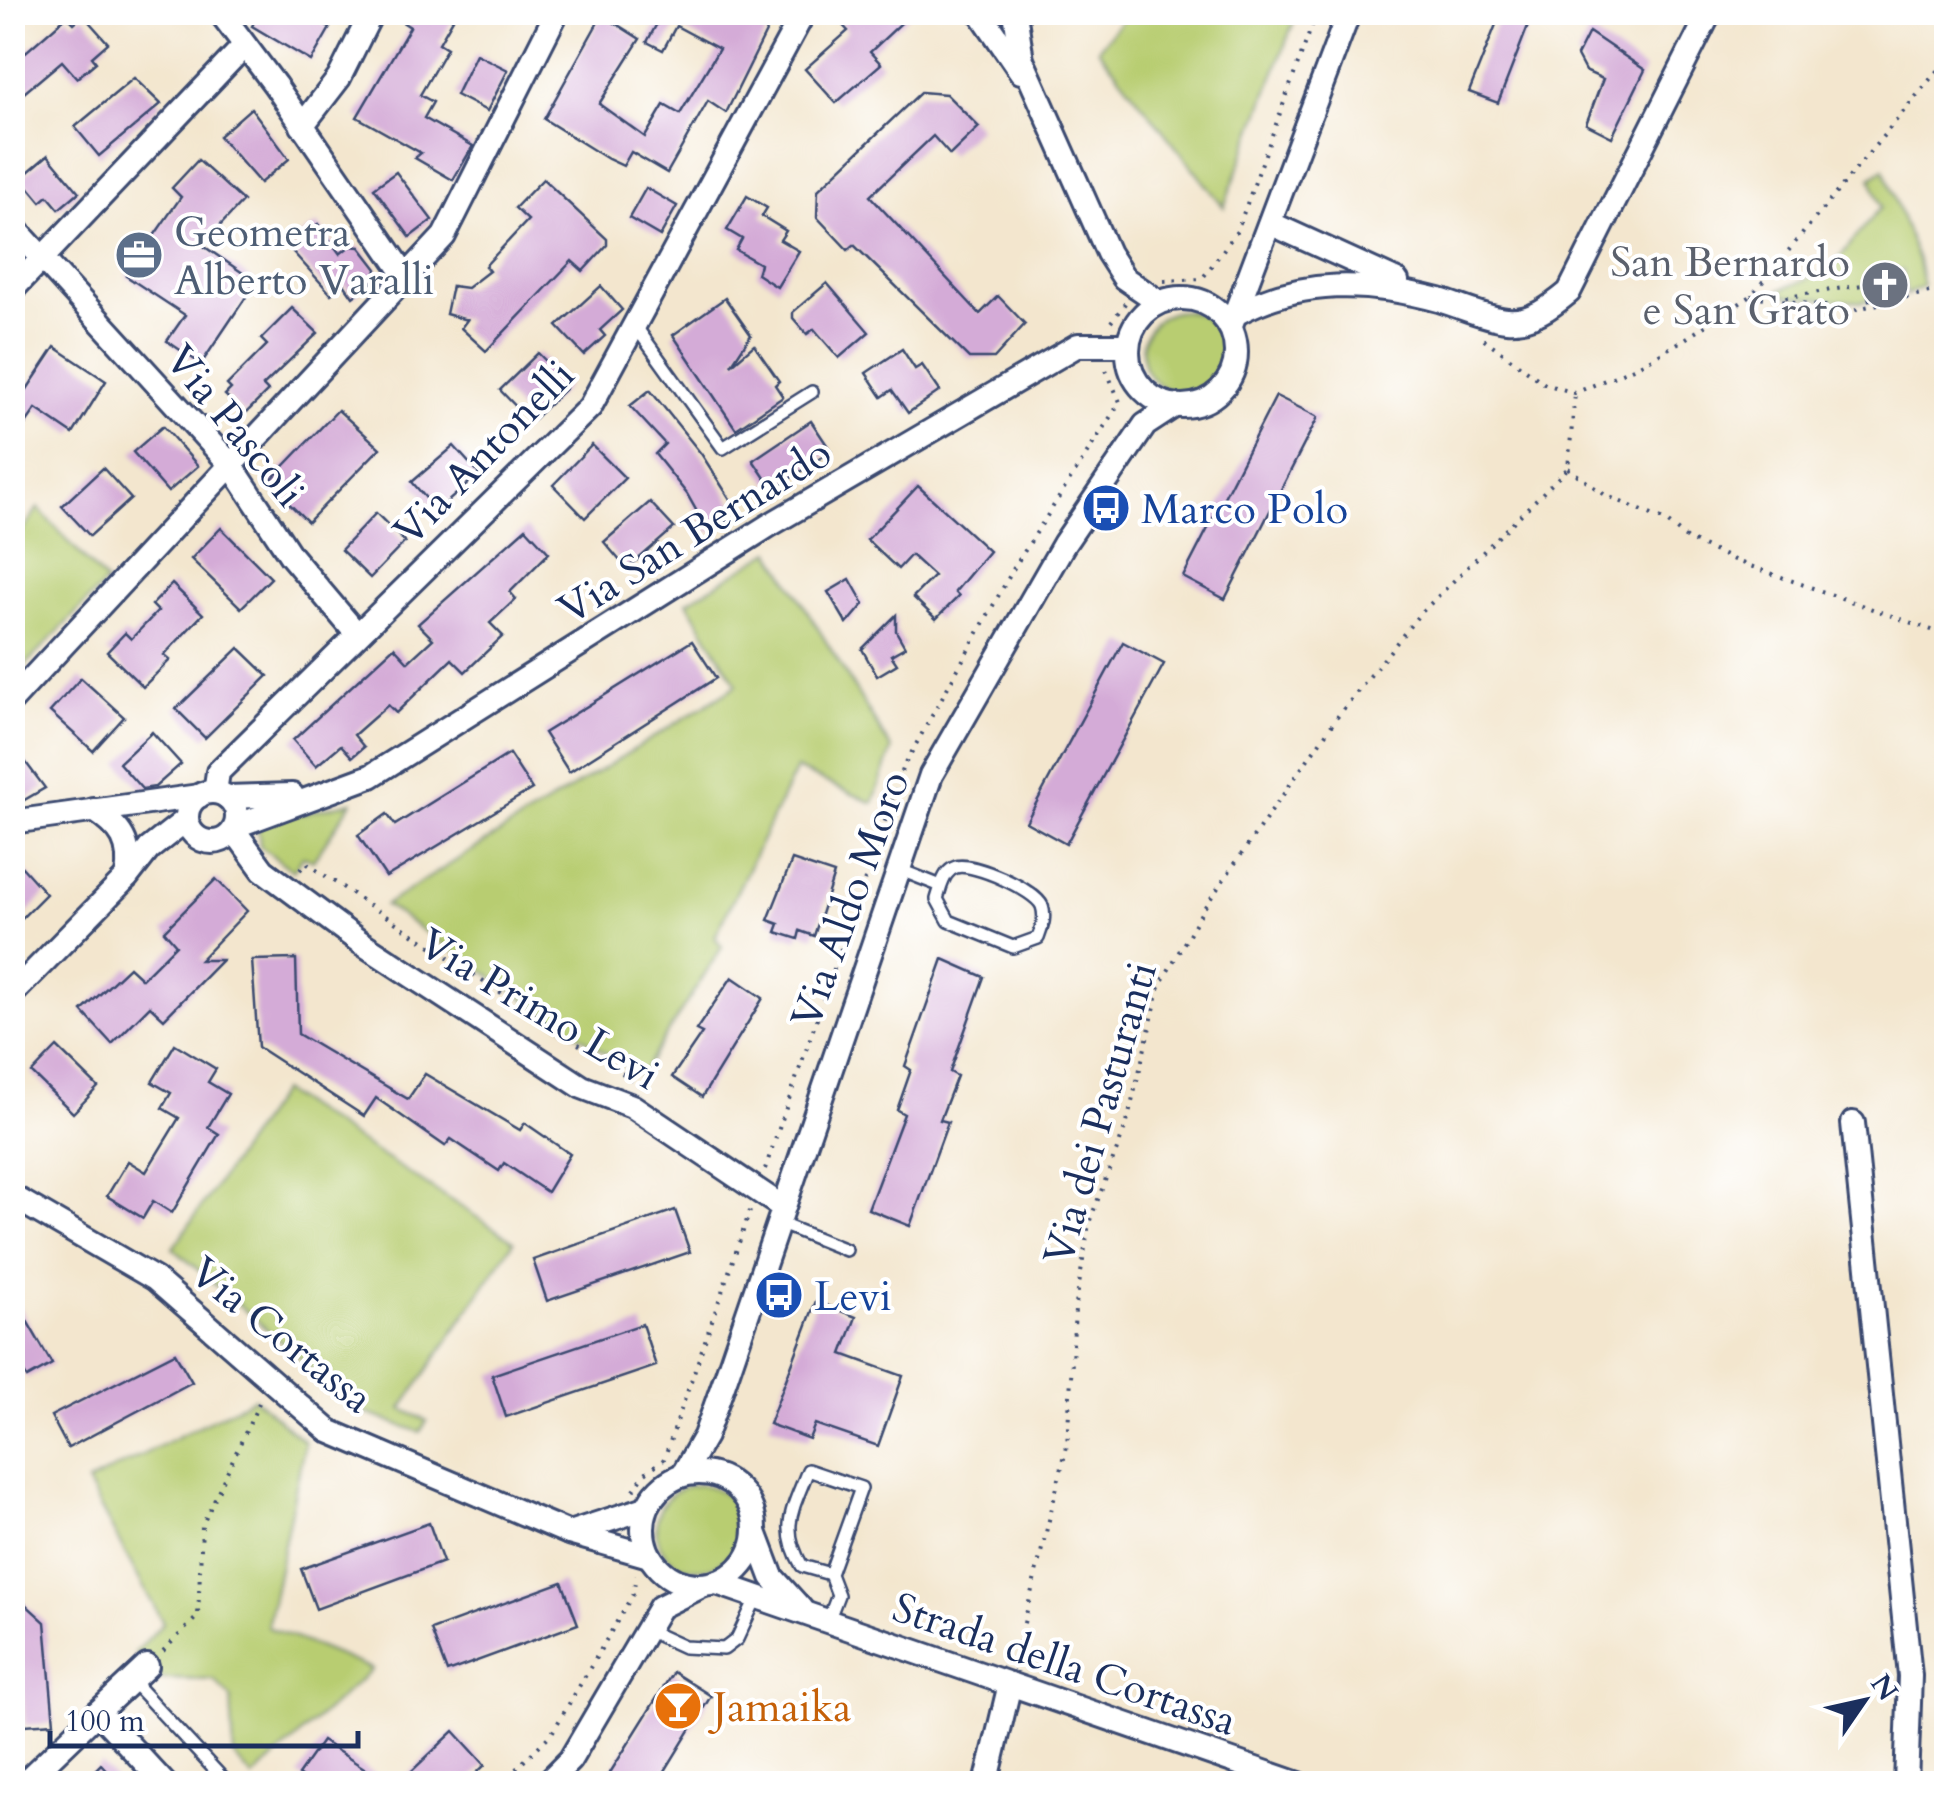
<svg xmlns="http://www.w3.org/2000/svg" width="1959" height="1796" font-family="Cardo,serif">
<rect width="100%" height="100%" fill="#fff"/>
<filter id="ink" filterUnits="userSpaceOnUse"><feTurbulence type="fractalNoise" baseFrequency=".01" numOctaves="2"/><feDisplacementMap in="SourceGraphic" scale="20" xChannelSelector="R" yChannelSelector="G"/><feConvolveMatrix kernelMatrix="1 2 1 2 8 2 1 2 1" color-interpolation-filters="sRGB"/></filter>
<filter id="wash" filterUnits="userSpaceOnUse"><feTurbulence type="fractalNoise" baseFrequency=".0048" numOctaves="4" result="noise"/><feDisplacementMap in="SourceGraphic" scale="40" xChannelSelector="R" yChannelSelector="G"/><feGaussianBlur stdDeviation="2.25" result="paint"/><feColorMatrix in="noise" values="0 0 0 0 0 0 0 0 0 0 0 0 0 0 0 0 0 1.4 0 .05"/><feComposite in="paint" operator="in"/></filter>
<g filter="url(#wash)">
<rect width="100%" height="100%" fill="#f3e6ce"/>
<g fill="#b8cd71" stroke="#6a7e68" stroke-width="2.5">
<path d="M1128 13H1297L1224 207 1098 49Z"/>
<path d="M1884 169 1918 261 1923 286 1906 295 1902 270 1866 275 1869 300 1861 302 1785 296 1780 290 1829 270 1881 207 1871 178Z"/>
<circle cx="1183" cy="352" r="41"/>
<path d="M38 508 106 582 13 678V545Z"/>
<path d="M771 551 892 750 873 803 796 769 715 937 722 947 640 1076 385 905 737 685 687 602Z"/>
<path d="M352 802 313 861 303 856 293 871 260 846 258 827 262 822Z"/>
<path d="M281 1091 514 1241 402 1409 427 1421 420 1432 362 1412 173 1248Z"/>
<path d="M254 1398 305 1442 267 1627 372 1669 253 1778 234 1756 231 1698 214 1680 159 1679 135 1653 163 1623 87 1483Z"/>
<circle cx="698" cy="1527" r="42"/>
</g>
<g id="blocks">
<g fill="#d4abd7">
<path d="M260 12H302L330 28 311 61 252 26Z"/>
<path d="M387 12H442L453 19 439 43 447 48 420 95 433 102 424 118 473 146 453 180 415 158 421 153 357 117 410 27Z"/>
<path d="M649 12H704L718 20 722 12H776L726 113 708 101 667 173 631 152 623 166 608 159 544 119 602 15 640 39 599 104 645 137 664 105 680 114 719 49 676 26 663 50 647 42 660 18Z"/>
<path d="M846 12H913L870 52 881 64 836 103 805 69 848 31 838 20Z"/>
<path d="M1501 12H1518L1528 26 1498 103 1469 92Z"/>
<path d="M83 15 108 43 92 57 96 62 77 78 62 61 12 103V64L67 16 74 23Z"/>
<path d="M1589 32 1645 70 1612 137 1586 124 1603 79 1585 71 1577 56Z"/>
<path d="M476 54 508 70 487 111 456 95Z"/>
<path d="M134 78 161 104 99 156 75 127Z"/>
<path d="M921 92 946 94 979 127 950 155 933 136 870 196 980 314 998 296 1025 324 994 358H969L854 245 848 250 817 217 818 190Z"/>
<path d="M251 108 289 159 260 183 219 136Z"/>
<path d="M48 155 79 192 59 209 48 196 41 202 21 178Z"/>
<path d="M198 160 243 201 202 245 256 282 201 364 167 341 185 315 126 276 181 197 172 188Z"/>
<path d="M396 172 432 220 410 237 374 188Z"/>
<path d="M543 179 607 239V245L583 271 572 261 486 351 461 328 467 320 446 314 452 286 467 288 489 271 485 266 528 220 515 208Z"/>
<path d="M646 188 677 206 660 236 629 218Z"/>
<path d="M747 196 767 208 762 216 786 231 780 240 799 251 777 287 757 274 760 264 736 250 742 239 727 230Z"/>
<path d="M318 224 340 254 350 246 360 247 377 269 375 280 353 297 344 284 331 294 292 251 302 243 298 238Z"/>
<path d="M1902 270 1906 295 1869 300 1865 275Z"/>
<path d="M827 283 869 332 839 358 814 329 807 334 793 318V312Z"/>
<path d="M601 286 622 310 600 330 605 336 584 355 557 326Z"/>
<path d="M725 298 751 335 731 365 754 345 779 381 775 385 783 397 736 429 673 335Z"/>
<path d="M292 308 318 333 263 386 268 391 245 414 225 395 231 389 227 385 267 345 261 339Z"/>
<path d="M55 347 106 381 73 434 36 409 12 443V412Z"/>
<path d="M902 349 915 369 922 365 940 391 908 413 892 390 882 397 866 373Z"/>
<path d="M538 353 566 382V388L531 422 500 390Z"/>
<path d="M650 390 702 455 739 513 709 533 687 494 655 454 665 444 630 406Z"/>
<path d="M1276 396 1318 417 1225 599 1183 577Z"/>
<path d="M338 410 380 448 308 522 268 483Z"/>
<path d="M811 421 831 451 773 490 753 460Z"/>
<path d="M163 426 198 466 168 492 133 452Z"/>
<path d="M592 445 625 478 585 518 553 485Z"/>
<path d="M454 446 479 474 437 511 412 482Z"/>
<path d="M103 468 131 499 90 536 62 506Z"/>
<path d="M918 486 989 551 955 592 959 596 936 619 913 597 934 576 911 555 898 569 867 540Z"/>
<path d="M650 502 674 528 627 569 604 542Z"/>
<path d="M376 513 405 542 370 578 341 550Z"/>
<path d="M221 528 271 578 241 608 191 559Z"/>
<path d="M526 528 549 553 510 592 516 599 490 623 503 636 465 672 452 659 396 713 388 705 354 735 364 747 352 757 341 745 316 766 293 740 394 647 408 662 433 639 418 624Z"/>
<path d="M850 579 864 604 847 624 828 592Z"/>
<path d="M172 584 203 614 164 655 170 660 143 687 107 652 125 633 131 639 158 611 152 605Z"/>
<path d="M896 615V631L905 647 891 655 897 664 877 676 862 649Z"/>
<path d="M692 641 716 678 569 772 544 733Z"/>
<path d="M1123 642 1164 664 1066 844 1026 822Z"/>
<path d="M239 648 268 676 205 738 176 709Z"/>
<path d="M81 678 124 717 93 751 50 712Z"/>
<path d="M152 732 181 764 155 787 142 789 119 763Z"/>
<path d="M12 744 45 788 12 807Z"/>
<path d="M509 754 532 789 386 877 358 835 387 814 395 825Z"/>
<path d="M792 860 834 874 814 936 800 931 798 939 776 932 779 924 768 920Z"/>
<path d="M22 867 46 894 12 928V877Z"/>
<path d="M216 879 247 911 200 960H222L164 1019 150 1006 112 1044 82 1011 129 967 142 979 176 945 164 931Z"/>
<path d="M296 959 298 1034 408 1099 425 1074 520 1130 525 1123 570 1154 547 1192 504 1163 499 1171 451 1139 445 1146 376 1098 364 1116 258 1047 252 960Z"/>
<path d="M943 959 984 977 950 1072 957 1076 940 1120 948 1122 910 1226 868 1209 904 1114 897 1110 911 1070 905 1066Z"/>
<path d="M732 977 763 998 702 1097 672 1077 702 1033 696 1030Z"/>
<path d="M175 1044 216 1069 208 1082 228 1094 208 1127 219 1134 172 1213 153 1201 143 1218 107 1196 128 1161 146 1172 179 1118 162 1108 171 1093 152 1082Z"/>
<path d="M57 1047 98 1087 73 1113 32 1073Z"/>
<path d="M675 1210 690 1252 547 1301 533 1260Z"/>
<path d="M12 1295 52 1364 27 1378 12 1353Z"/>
<path d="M816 1301 856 1317 842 1354 903 1376 878 1446 815 1424 809 1439 769 1424Z"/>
<path d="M642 1324 656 1366 506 1417 492 1375Z"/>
<path d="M175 1353 192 1382 68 1448 51 1416Z"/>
<path d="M429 1523 443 1562 316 1609 301 1569Z"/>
<path d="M562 1582 578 1624 447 1672 431 1630Z"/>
<path d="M12 1592 45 1622 54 1723 25 1725 19 1648 12 1642Z"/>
<path d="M673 1672 711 1696 657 1784H603Z"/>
<path d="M454 1731 485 1765 465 1784H398Z"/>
<path d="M322 1741 389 1784H311L298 1775Z"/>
<path d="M101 1764 119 1784H81Z"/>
</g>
</g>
</g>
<g filter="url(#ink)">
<use href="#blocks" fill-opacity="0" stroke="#3b4a6f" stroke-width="2.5"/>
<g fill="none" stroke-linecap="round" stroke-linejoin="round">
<g stroke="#3b4a6f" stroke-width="16">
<g id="lane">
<path d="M636 327 723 448 812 392"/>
<path d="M898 869 941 886 937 899 949 921 1013 947 1038 938C1042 927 1046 918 1042 906 1035 890 973 862 956 867 947 870 944 878 941 886"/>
<path d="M776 1222 846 1250"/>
<path d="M828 1621 838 1595 830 1574 861 1488 808 1470C793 1509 779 1527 802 1566L830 1574"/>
<path d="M647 1630 684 1647 724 1649 737 1639 757 1596"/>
<path d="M132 1681 228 1784"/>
</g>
</g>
<g stroke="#3b4a6f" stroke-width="28">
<g id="street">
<path d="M220 12 275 85 408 279"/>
<path d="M980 12 1021 72"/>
<path d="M1015 12 1022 60 1108 253 1124 278 1159 302"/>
<path d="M12 14 14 12"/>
<path d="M302 126 339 78 372 12"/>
<path d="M1272 224 1397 281"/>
<path d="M12 225 231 465 291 556 356 633"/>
<path d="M12 290 244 46"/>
<circle cx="1182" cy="352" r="54"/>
<path d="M1235 314C1301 278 1368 281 1439 300 1460 306 1485 318 1507 320 1531 322 1551 307 1569 292L1710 12"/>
<path d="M1232 322 1349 12"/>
<path d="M12 700 444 236 557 12"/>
<circle cx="212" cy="817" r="25"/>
<path d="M215 792 218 772 590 407 804 12"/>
<path d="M227 797 292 795"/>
<path d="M94 810C122 828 132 843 127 877"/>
<path d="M12 822 199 796"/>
<path d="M236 826 371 776 768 526 1078 345H1127"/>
<path d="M234 830 263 870 360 942 582 1087 632 1106 781 1206"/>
<path d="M12 994 127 877 149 849 187 819"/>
<path d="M1853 1123 1910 1676 1906 1784"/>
<path d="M12 1196 155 1279 329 1431 569 1533 649 1556"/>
<circle cx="699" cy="1529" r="56"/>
<path d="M683 1474 705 1436 727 1374 931 775 1064 544 1145 425 1174 406"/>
<path d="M755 1532 772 1577 801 1609"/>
<path d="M569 1533 646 1508"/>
<path d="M717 1583 1299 1784"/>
<path d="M98 1712 147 1666"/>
<path d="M23 1784 98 1712 165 1784"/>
<path d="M546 1784 570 1760 660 1607 704 1585"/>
<path d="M986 1784 1010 1684"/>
</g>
</g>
<g stroke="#3b4a6f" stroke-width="4" stroke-dasharray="2.5 8" stroke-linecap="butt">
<path d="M1164 281 1202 279 1237 231 1317 12"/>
<path d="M1751 296 1853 310 1946 288"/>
<path d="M1775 299 1862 285"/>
<path d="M1111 322 1126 302"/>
<path d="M1484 339 1545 384 1575 393 1638 366 1685 339 1751 296 1946 60"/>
<path d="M1568 468 1605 495 1666 521 1687 539 1736 561 1946 635"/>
<path d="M300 870 306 863 640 1085"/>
<path d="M765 1169 904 766 1015 566 1120 402 1104 365"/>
<path d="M634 1490 645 1473 664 1459 750 1211"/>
<path d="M163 1651 198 1616 202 1526 259 1403"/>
<path d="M1014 1664 1067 1446 1075 1310 1089 1223 1127 1123 1160 985 1204 908 1338 716 1418 616 1568 468 1575 393"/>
<path d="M501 1784 552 1733 633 1594 636 1575"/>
</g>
<use href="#lane" stroke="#fff" stroke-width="11"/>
<use href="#street" stroke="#fff" stroke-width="22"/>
</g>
</g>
<defs>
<g id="office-disc" transform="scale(2.5)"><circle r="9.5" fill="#5c6f8a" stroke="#fff"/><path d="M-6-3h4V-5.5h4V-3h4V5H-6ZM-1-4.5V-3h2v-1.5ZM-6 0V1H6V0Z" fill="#fff"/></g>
<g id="church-disc" transform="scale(2.5)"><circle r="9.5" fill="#6b7280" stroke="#fff"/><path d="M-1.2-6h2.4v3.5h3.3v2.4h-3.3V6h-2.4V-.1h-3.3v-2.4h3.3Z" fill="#fff"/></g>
<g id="bus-disc" transform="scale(2.5)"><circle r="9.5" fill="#1a4fb4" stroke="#fff"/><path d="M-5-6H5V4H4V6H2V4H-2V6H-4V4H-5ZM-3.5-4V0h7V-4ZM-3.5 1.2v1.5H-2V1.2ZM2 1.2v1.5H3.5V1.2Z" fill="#fff"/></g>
<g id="bar-disc" transform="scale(2.5)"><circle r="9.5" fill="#e8710a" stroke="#fff"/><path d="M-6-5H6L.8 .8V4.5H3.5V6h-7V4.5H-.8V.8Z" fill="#fff"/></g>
</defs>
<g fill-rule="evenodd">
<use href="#office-disc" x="139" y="255"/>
<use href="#church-disc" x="1885" y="285"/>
<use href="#bus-disc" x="1106" y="508"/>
<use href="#bus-disc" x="779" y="1295"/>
<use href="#bar-disc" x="678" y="1706"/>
</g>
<g text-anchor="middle" stroke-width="8" stroke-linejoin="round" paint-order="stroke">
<g font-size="42" fill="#4e5e75" stroke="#fff" text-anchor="start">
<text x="174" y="246">Geometra<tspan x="174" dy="48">Alberto Varalli</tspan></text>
</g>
<g font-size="42" fill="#5b616d" stroke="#fff" text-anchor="end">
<text x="1850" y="276">San Bernardo<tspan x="1850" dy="48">e San Grato</tspan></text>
</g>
<g font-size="42" fill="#1b2f5e" stroke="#fff">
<text transform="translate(236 425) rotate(51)" y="15">Via Pascoli</text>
<text transform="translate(483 452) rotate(-46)" y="15">Via Antonelli</text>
<text transform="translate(694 530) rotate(-32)" y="15">Via San Bernardo</text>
<text transform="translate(849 899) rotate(-70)" y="15">Via Aldo Moro</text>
<text transform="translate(540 1008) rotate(31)" y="15">Via Primo Levi</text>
<text transform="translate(1099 1113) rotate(-74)" y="15">Via dei Pasturanti</text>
<text transform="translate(282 1334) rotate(39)" y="15">Via Cortassa</text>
<text transform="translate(1065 1663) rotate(19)" y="15">Strada della Cortassa</text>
</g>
<g font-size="42" fill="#164399" stroke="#fff" text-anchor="start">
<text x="1141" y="523">Marco Polo</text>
<text x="814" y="1310">Levi</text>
</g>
<g font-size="42" fill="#c56008" stroke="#fff" text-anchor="start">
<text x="713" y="1721">Jamaika</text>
</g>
</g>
<rect width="1959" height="1796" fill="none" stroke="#fff" stroke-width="50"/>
<g transform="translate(1864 1701) rotate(56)" stroke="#ffffff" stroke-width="8" paint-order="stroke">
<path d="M0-8L18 38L0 25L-18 38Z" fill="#1b2f5e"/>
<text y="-15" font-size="28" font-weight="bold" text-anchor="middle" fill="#1b2f5e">N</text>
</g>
<path d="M50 1731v15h308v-15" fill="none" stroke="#1b2f5e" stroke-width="5"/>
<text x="65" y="1731" font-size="30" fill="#1b2f5e" stroke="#ffffff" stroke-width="8" paint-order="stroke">100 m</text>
</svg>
